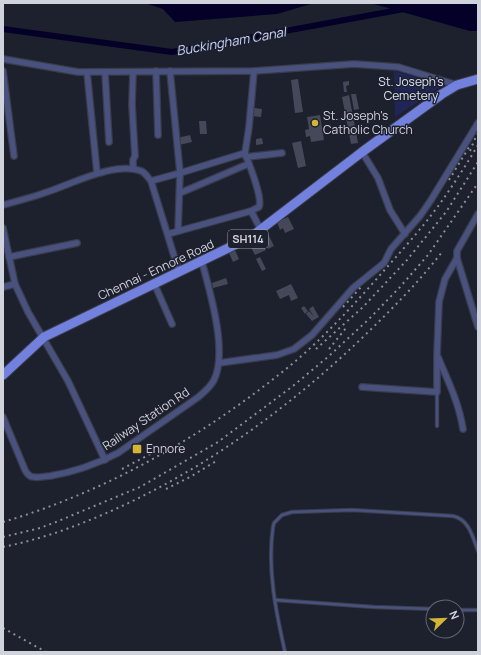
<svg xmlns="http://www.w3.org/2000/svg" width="481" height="655" font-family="Manrope,sans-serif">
<rect width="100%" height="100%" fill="#1d202d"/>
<path fill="#202558" d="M394 71 441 83 442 86 395 117Z"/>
<g fill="#040028">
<path d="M145 3H314L277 14 175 22 163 9Z"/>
<path d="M370 3H478V31H470Z"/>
</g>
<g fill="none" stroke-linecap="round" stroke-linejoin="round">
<path stroke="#040028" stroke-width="6" d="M3 29 172 52 404 9"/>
</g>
<g fill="#454858">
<path d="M298 79 303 112 295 113 291 80Z"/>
<path d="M349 81V85L346 86 347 92H344L343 82Z"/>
<path d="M351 94H356L359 109 354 110Z"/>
<path d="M349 95 358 143 351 144 342 97Z"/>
<path d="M254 108 262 109 261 117 253 116Z"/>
<path d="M320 115 324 140 311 142 310 136 306 137 305 130 309 129 307 117Z"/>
<path d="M199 121H206L207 134H200Z"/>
<path d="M190 135 192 142 179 145 177 138Z"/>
<path d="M262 138 263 144 256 145V139Z"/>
<path d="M301 141 306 166 298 168 292 143Z"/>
<path d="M288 217 294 229 285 233 283 228 280 230 277 222Z"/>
<path d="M268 234 274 246 268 249 262 237Z"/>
<path d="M260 236 266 250 255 255 248 242Z"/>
<path d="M234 248 239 259 233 262 228 251Z"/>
<path d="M260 257 266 269 262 271 256 259Z"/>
<path d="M226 278 228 284 213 288 212 283Z"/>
<path d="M291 284 298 298 291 301 289 295 280 299 276 291Z"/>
<path d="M304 306 308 311 305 314 301 308Z"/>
<path d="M313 306 319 317 312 321 306 314 309 311 314 317 309 309Z"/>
</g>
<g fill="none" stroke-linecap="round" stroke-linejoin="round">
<g stroke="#3a3d49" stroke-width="4.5">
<g id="service">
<path d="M437 393V426"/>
<path d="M275 600 374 607 433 609"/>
<path d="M457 610H478"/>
<path d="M285 652C276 612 267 569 273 527L274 523 282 515 292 512 352 510 453 516C469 519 473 538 478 551"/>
</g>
</g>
<g stroke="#3a3d49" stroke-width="8">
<g id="minor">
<path d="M3 59 78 72 254 71 354 64 398 67 457 85"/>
<path d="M3 71 14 156"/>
<path d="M156 71 158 135"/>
<path d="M87 72 97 173"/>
<path d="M105 72 109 142"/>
<path d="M362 152 378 178 390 210 405 234"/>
<path d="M245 153C249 164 263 198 259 207L251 211"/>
<path d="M246 157 282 153"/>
<path d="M133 169V160L135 156 132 105 133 72"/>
<path d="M151 181 180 173 170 71"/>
<path d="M180 193 248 164"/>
<path d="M3 205C18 201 33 197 47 192 72 184 115 161 141 171 145 172 148 178 151 181L179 272"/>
<path d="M478 214 457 251V258L478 327"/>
<path d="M3 228 15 284 28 312 68 381 105 460"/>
<path d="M178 231 180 173 245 153 249 127 254 71"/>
<path d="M168 234 251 211 261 230"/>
<path d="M9 257 77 243"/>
<path d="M154 283 172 324"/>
<path d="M3 287 15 284"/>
<path d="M438 357C448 381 459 403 463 429"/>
<path d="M219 363 277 355 294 349 312 335 353 288 384 263 391 249 420 216 431 200 478 123"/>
<path d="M362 387 437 392V355L439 302 445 279 457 258"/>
<path d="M3 417 25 470C27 474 29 477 34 477 39 478 45 476 50 476 74 472 97 464 118 453L197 398C203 393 210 388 214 380 228 352 210 292 202 262"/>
</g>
</g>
<g stroke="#3a3d49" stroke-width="11">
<path id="primary" d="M3 375 44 337 251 237 362 152 442 94 457 85 478 79"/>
</g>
<use href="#service" stroke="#49527f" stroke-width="2.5"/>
<use href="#minor" stroke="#49527f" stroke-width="5.5"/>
<use href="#primary" stroke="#7280de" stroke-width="9"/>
<g stroke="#8b8d98" stroke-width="2" stroke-dasharray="2 4" stroke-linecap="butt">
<path d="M470 151 477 134"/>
<path d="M449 180 471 144"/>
<path d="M343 307 362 286"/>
<path d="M316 349 363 307 407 260 446 212 478 162"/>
<path d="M329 349 346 328"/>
<path d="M122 469 156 451"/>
<path d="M166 489 190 477 218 460"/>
<path d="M3 522C105 492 198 439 281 373 318 344 350 309 381 274 403 249 427 223 446 195 457 179 468 162 478 145"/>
<path d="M3 537 40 528 56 522 140 487 218 442 293 386 329 356 369 319 400 287 428 255 478 183"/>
<path d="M3 547C22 543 40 538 58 532 173 492 275 421 362 338 391 310 418 283 442 252"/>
<path d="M3 628 46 652"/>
<path d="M3 651 4 652"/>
</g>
</g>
<g fill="#d5b535" stroke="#1d202d" stroke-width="1.5">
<circle cx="315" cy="123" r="4"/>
<rect x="132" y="444" width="10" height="10" rx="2"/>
</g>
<g text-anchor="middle" stroke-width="3" stroke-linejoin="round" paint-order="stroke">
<rect fill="#1d202d" stroke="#9b9da8" stroke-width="1" x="228" y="230" width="40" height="18" rx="3"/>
<g font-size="11" font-weight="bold" fill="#d1d3dc">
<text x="248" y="243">SH114</text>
</g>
<g font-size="12" fill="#dee3f6" stroke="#1d202d">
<text x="411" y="86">St. Joseph's<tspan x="411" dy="14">Cemetery</tspan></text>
</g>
<g font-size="12" fill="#d1d3dc" stroke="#1d202d" text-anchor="start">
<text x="323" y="120">St. Joseph's<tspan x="323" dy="14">Catholic Church</tspan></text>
<text x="146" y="453">Ennore</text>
</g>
<g font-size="12" fill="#d1d3dc" stroke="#1d202d">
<text transform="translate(156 270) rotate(-25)" y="4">Chennai - Ennore Road</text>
<text transform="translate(146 419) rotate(-34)" y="4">Railway Station Rd</text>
</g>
<g font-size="13" font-style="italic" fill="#ccd5fc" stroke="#1d202d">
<text transform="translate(231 41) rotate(-10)" y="5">Buckingham Canal</text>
</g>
</g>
<rect width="481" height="655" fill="none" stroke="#d1d3dc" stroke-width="8"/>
<g transform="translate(445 619) rotate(67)"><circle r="19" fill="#1d202d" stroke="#656873"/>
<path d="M0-3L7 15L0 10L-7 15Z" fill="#d5b535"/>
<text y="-6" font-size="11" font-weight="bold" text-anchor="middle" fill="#d1d3dc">N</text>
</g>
</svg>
